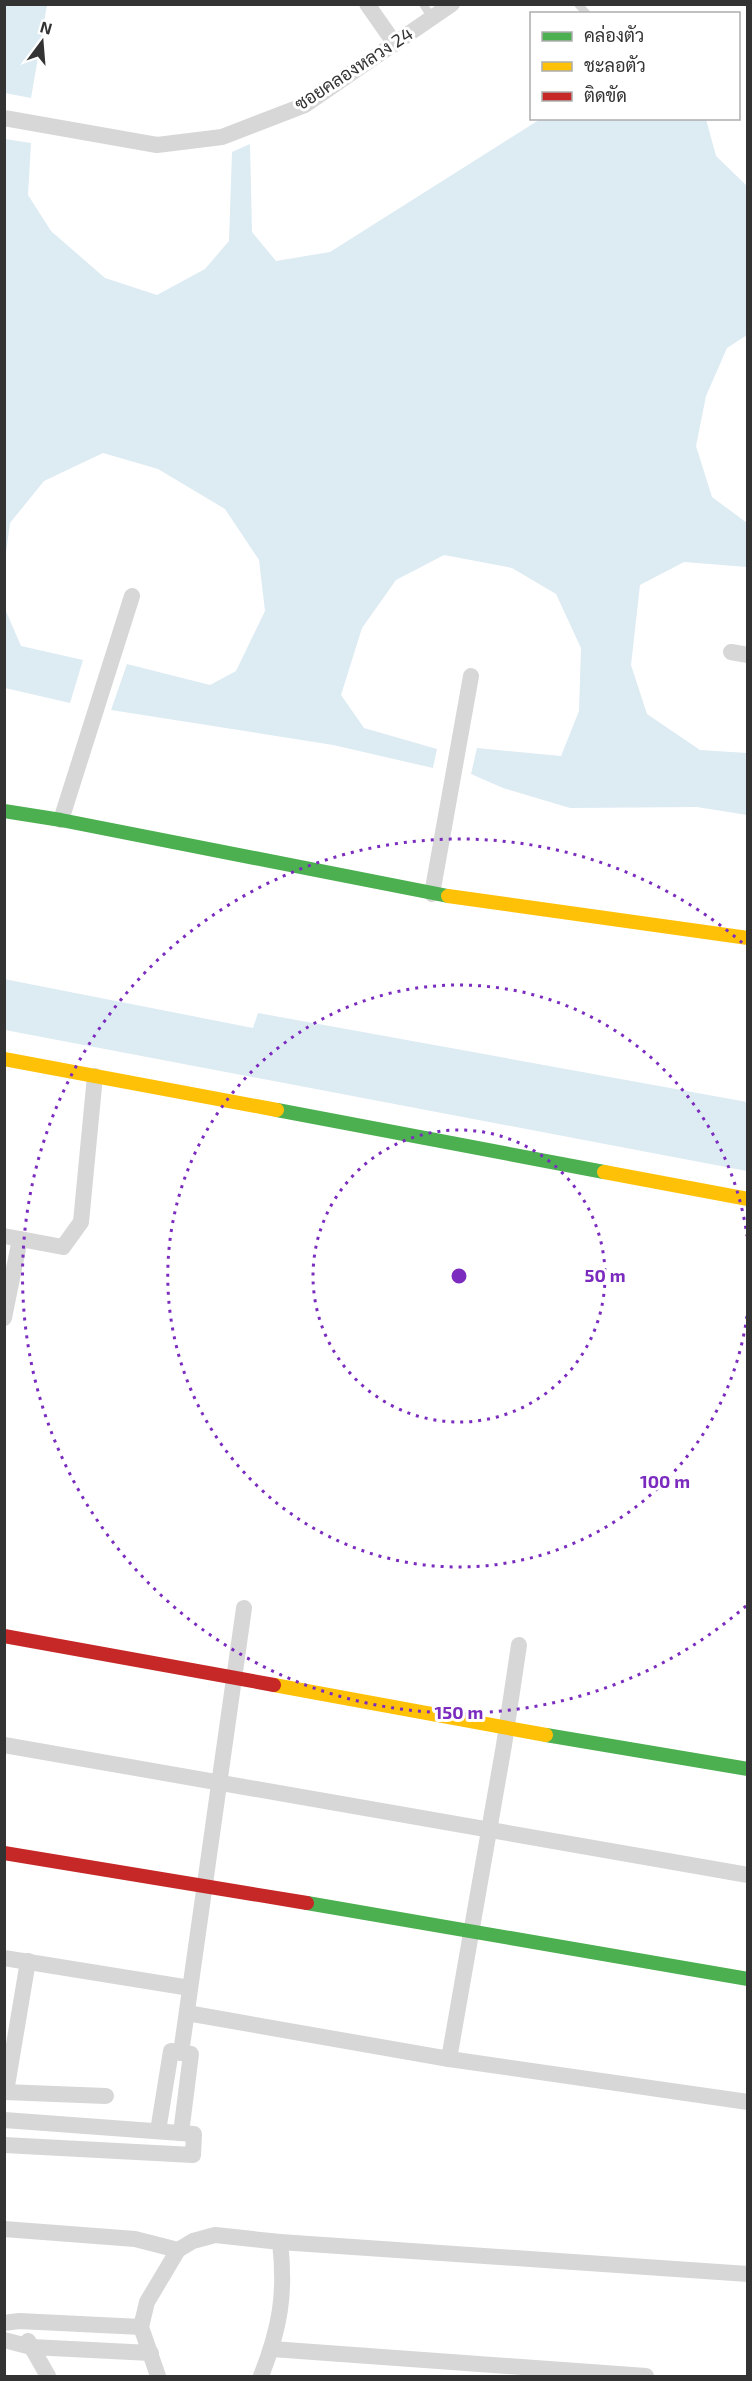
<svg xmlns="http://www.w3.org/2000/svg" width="752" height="2381" font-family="'Exo 2',Sarabun,sans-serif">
<rect width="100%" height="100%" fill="#fff"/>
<g fill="#ddebf3">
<path d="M4 5H47L31 98 5 93Z"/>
<path d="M542 118 706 119 716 156 747 186V335L727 348 706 396 696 446 712 497 747 523V567L684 562 640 585 631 665 647 714 700 750 747 753V815L697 807 570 808 503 788 471 774 477 748 561 756 579 711 581 648 556 594 512 568 444 555 396 580 362 628 341 695 364 728 437 749 433 768 333 745 111 710 127 664 210 685 236 671 265 611 259 560 225 509 158 469 103 453 44 481 10 523 5 560V139L31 143 28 195 51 231 105 278 157 295 205 269 229 241 232 152 250 144 252 232 276 261 330 252Z"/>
<path d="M5 609 21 646 83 660 70 703 5 688Z"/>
<path d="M4 979 253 1028 258 1013 747 1102V1171L5 1030Z"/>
</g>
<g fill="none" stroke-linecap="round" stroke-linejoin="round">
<g stroke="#d7d7d7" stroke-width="8">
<path d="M423 4 432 18"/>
<path d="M578 4 587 14"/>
</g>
<g stroke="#d7d7d7" stroke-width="16">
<path d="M367 4 395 44"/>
<path d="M4 118 157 145 222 137 305 105 452 4"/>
<path d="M731 652 748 655"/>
<path d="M61 820 132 596"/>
<path d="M432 894 471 676"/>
<path d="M4 1236 63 1247 81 1222 95 1076"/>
<path d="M4 1318 20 1239"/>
<path d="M4 1745 748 1875"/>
<path d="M4 1958 190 1988"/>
<path d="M187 2013 449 2059 504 1745 519 1645"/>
<path d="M181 2053 244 1608"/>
<path d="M449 2059 748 2102"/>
<path d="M4 2092 106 2096"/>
<path d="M6 2092 28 1961"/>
<path d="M4 2120 194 2134 193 2155 4 2145"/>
<path d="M158 2131 171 2051 191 2054 181 2133"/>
<path d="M4 2229 135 2239 178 2250"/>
<path d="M280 2242 748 2274"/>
<path d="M4 2323 19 2321 141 2327"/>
<path d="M4 2340 31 2347 151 2353"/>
<path d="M28 2341 48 2376"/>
<path d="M272 2349 646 2376"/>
<path d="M158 2376 141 2327 147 2302 178 2250 193 2241 215 2235 280 2242C286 2294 280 2328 261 2376"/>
</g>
<g stroke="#4caf50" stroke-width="14">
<path d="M4 811 61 820 448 896"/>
<path d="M277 1110 604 1172"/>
<path d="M546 1735 748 1769"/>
<path d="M307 1903 748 1979"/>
</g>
<g stroke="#ffc107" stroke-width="14">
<path d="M448 896 748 938"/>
<path d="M4 1059 277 1110"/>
<path d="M604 1172 748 1199"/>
<path d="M274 1685 546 1735"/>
</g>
<g stroke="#c62828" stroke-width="14">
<path d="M4 1636 274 1685"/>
<path d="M4 1853 307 1903"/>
</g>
</g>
<g fill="none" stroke="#7b2cbf" stroke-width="3" stroke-dasharray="3 6">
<circle cx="459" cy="1276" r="146"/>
<path d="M747 1316A291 291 0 1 1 747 1236"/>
<path d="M746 1606A437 437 0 1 1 746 946"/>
</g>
<g text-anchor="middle" stroke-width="6" stroke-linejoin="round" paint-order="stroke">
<g font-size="18" fill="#333" stroke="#fff">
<text transform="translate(354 69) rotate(-33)" y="6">ซอยคลองหลวง 24</text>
</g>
</g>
<circle cx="459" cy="1276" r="9" fill="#7b2cbf" stroke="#fff" stroke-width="3"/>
<g font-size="18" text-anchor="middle" font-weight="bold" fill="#7b2cbf" stroke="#fff" stroke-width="6" stroke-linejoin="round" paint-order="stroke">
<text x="605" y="1282">50 m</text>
<text x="665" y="1488">100 m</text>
<text x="459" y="1719">150 m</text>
</g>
<rect width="752" height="2381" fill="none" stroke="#333333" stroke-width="12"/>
<rect x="530" y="12" width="210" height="108" fill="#ffffff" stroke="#adadad" stroke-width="1.5"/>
<rect x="542" y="32" width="30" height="9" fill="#4caf50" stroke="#adadad" stroke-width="1.5"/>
<text x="584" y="42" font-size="18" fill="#333333">คล่องตัว</text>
<rect x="542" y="62" width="30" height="9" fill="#ffc107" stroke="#adadad" stroke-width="1.5"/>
<text x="584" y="72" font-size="18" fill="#333333">ชะลอตัว</text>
<rect x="542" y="92" width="30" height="9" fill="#c62828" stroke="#adadad" stroke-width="1.5"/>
<text x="584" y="102" font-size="18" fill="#333333">ติดขัด</text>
<g transform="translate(42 42) rotate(16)" stroke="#ffffff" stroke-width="4.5" paint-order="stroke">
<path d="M0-4.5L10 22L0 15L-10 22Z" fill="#333333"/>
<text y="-9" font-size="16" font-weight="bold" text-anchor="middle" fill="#333333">N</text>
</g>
</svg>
